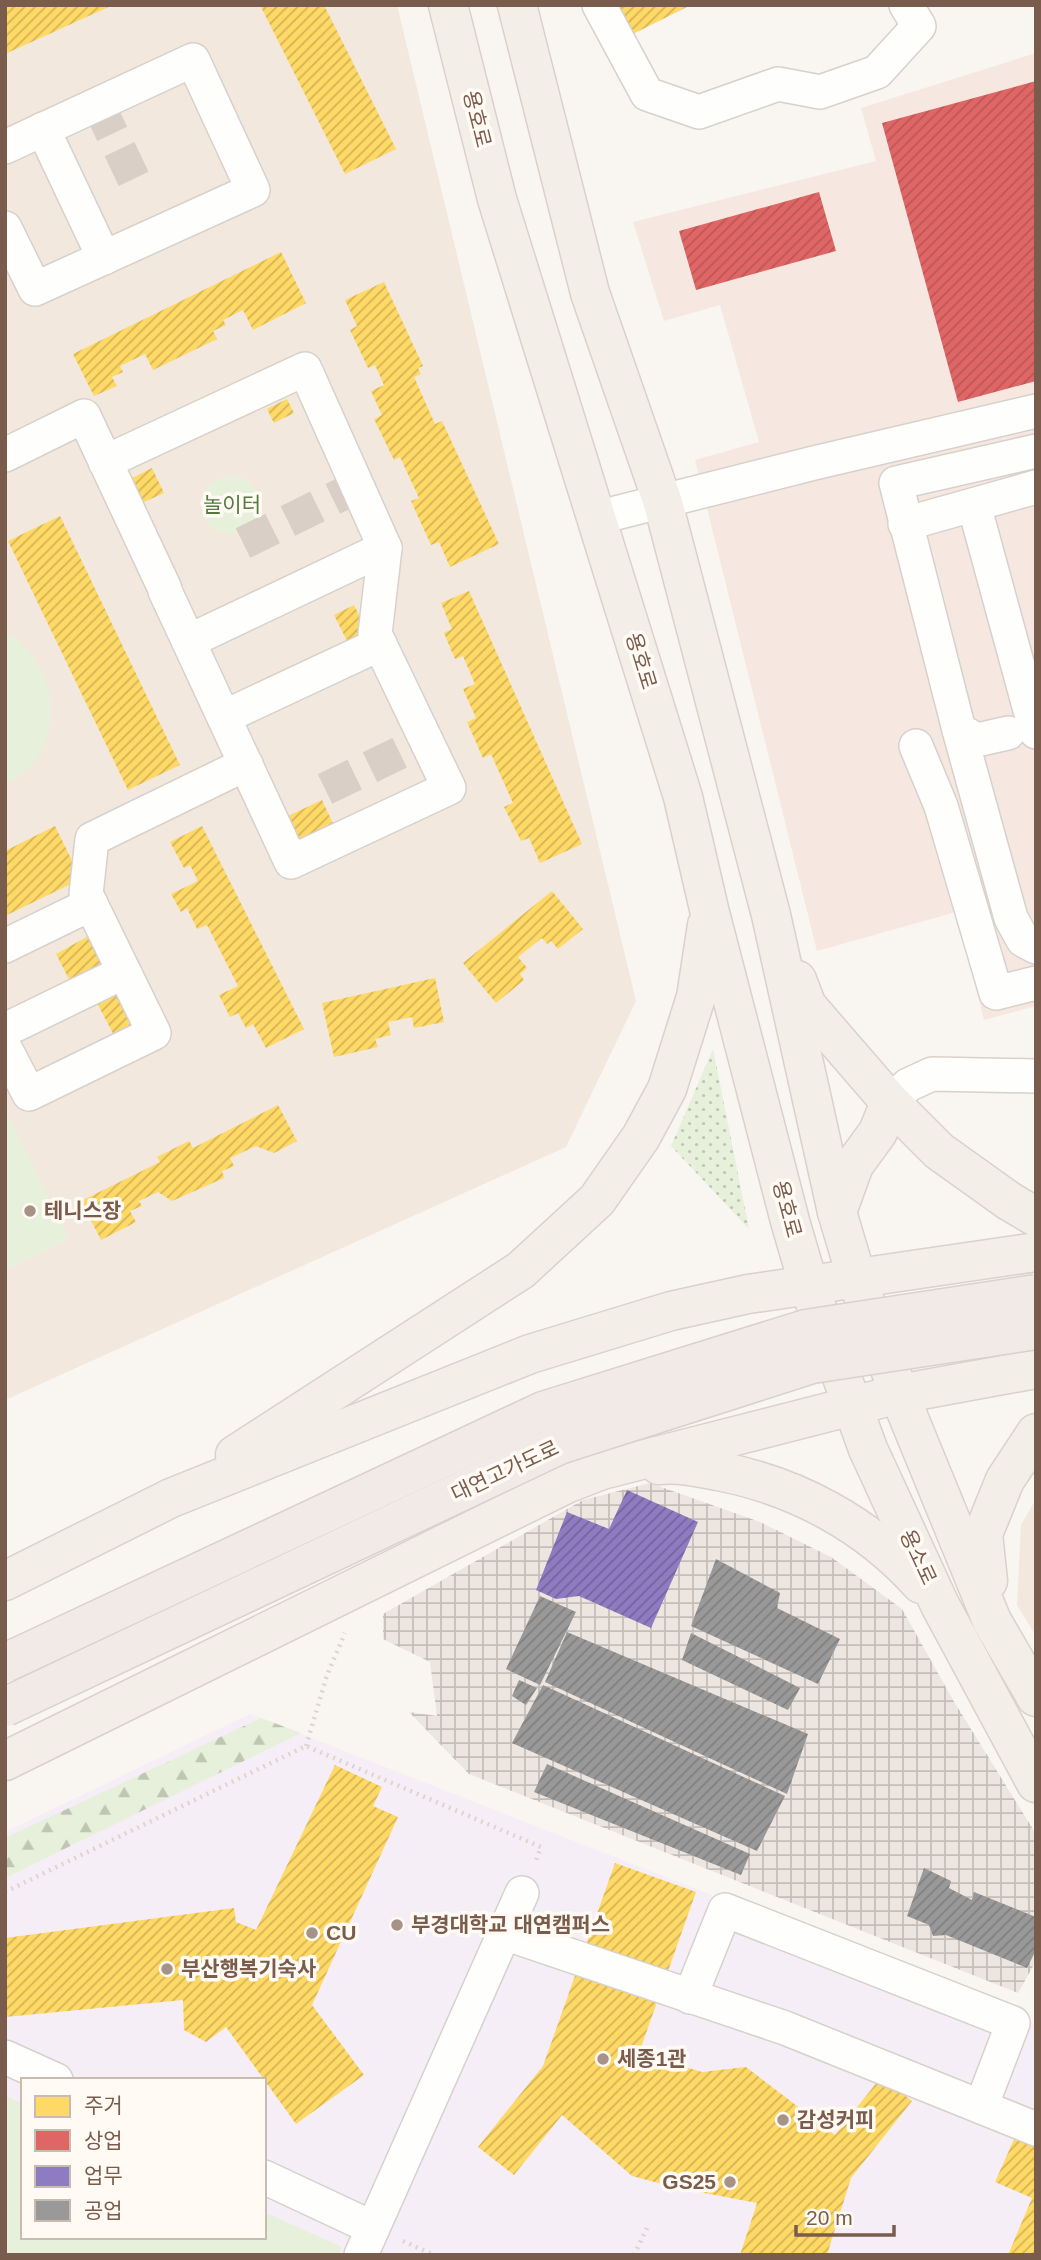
<svg xmlns="http://www.w3.org/2000/svg" width="1041" height="2260" font-family="Arial,'Noto Sans KR',sans-serif">
<defs>
<pattern id="industrial-grid" width="8" height="8" patternUnits="userSpaceOnUse" patternTransform="scale(1.75)"><rect width="8" height="8" fill="#ede5e0"/><path d="M0 4h8M4 0v8" fill="none" stroke="#c5bdb8"/></pattern>
<pattern id="grass-dots" width="8" height="8" patternUnits="userSpaceOnUse" patternTransform="scale(1.75)"><rect width="8" height="8" fill="#e7f0db"/><path d="M2 2h.1M6 6h.1" fill="none" stroke="#c0c6b4" stroke-width="1.8" stroke-linecap="round"/></pattern>
<pattern id="forest-firs" width="22" height="20" patternUnits="userSpaceOnUse" patternTransform="scale(1.75)"><rect width="22" height="20" fill="#e7f0db"/><path d="M5 1l3.5 6h-7zM16 11l3.5 6h-7z" fill="#c0c6b4"/></pattern>
<pattern id="homes-hatch" width="6" height="6" patternUnits="userSpaceOnUse" patternTransform="scale(1.75)"><rect width="6" height="6" fill="#ffd966"/><path d="M-1 1l2-2M0 6l6-6M5 7l2-2" fill="none" stroke="#d3b356"/></pattern>
<pattern id="shops-hatch" width="6" height="6" patternUnits="userSpaceOnUse" patternTransform="scale(1.75)"><rect width="6" height="6" fill="#e06666"/><path d="M-1 1l2-2M0 6l6-6M5 7l2-2" fill="none" stroke="#bb5756"/></pattern>
<pattern id="offices-hatch" width="6" height="6" patternUnits="userSpaceOnUse" patternTransform="scale(1.75)"><rect width="6" height="6" fill="#8e7cc3"/><path d="M-1 1l2-2M0 6l6-6M5 7l2-2" fill="none" stroke="#746498"/></pattern>
<pattern id="industry-hatch" width="6" height="6" patternUnits="userSpaceOnUse" patternTransform="scale(1.75)"><rect width="6" height="6" fill="#999"/><path d="M-1 1l2-2M0 6l6-6M5 7l2-2" fill="none" stroke="#82807f"/></pattern>
</defs>
<rect width="100%" height="100%" fill="#f9f5f0"/>
<g fill="#f2e8de">
<path d="M5 5H397L636 1001 566 1147 5 1400Z"/>
<path d="M1036 1499V1636L1017 1605 1021 1525Z"/>
</g>
<path fill="#f6e8e1" d="M1036 53V1006L984 1020 956 912 817 951 695 460 759 442 720 305 664 321 633 222 876 161 861 108Z"/>
<path fill="url(#industrial-grid)" d="M650 1483 760 1522 831 1557 902 1609 953 1700 1036 1834V1961L1018 1993 469 1774 409 1712 437 1716 430 1662 383 1639V1614L583 1500Z"/>
<path fill="#f6eef6" fill-rule="evenodd" d="M250 1714 1023 2017 1036 2026V2255H5V1832ZM23 2080H264V2237H23Z"/>
<path fill="url(#grass-dots)" d="M713 1049 749 1229 671 1146Z"/>
<path fill="url(#forest-firs)" d="M261 1718 301 1733 5 1878V1838Z"/>
<g fill="#e7f0db">
<circle cx="231" cy="505" r="29"/>
<path d="M5 631C63 666 69 753 5 785Z"/>
<path d="M5 1109 69 1239 5 1270Z"/>
<path d="M5 2096 23 2104V2237H264V2212L342 2247 338 2255H5Z"/>
</g>
<g fill="url(#homes-hatch)">
<path d="M5 5H113L5 54Z"/>
<path d="M260 5H324L396 149 345 174Z"/>
<path d="M613 5H691L631 35Z"/>
<path d="M281 252 306 303 253 330 243 310 223 320 226 325 213 331 217 339 153 370 145 354 120 366 123 372 112 377 117 386 94 396 73 354Z"/>
<path d="M384 282 423 366 418 368 421 374 414 377 435 424 442 421 499 544 450 567 439 542 431 545 411 501 419 498 400 457 394 460 374 419 382 415 371 391 384 385 375 365 368 368 350 330 357 326 345 300Z"/>
<path d="M287 399 294 413 274 423 267 409Z"/>
<path d="M152 468 164 493 140 504 128 480Z"/>
<path d="M60 516 180 765 128 790 8 541Z"/>
<path d="M469 591 582 844 540 863 529 838 521 841 504 807 513 803 491 754 483 758 467 722 476 718 463 689 475 684 463 656 455 659 444 633 452 629 441 603Z"/>
<path d="M354 605 367 631 347 641 334 615Z"/>
<path d="M322 800 336 830 302 846 288 816Z"/>
<path d="M55 826 81 879 5 916V851Z"/>
<path d="M202 826 304 1029 266 1048 253 1024 246 1028 238 1013 230 1017 219 995 238 986 207 925 197 929 187 908 181 912 171 894 198 881 190 865 184 868 170 842Z"/>
<path d="M552 891 583 929 558 949 551 941 547 944 542 938 518 957 527 968 520 974 524 980 496 1003 463 963Z"/>
<path d="M94 933 108 961 70 981 56 954Z"/>
<path d="M435 978 444 1022 414 1028 412 1017 388 1022 391 1035 375 1039 378 1047 334 1057 322 1003Z"/>
<path d="M119 989 142 1031 118 1043 96 1001Z"/>
<path d="M278 1105 297 1141 274 1153 256 1146 230 1158 234 1166 222 1171 224 1178 172 1201 158 1192 139 1201 142 1206 130 1211 136 1222 101 1240 81 1201 160 1162 157 1157 189 1141 193 1148Z"/>
<path d="M335 1765 382 1787 373 1806 398 1817 312 2005 364 2075 296 2124 226 2027 206 2042 184 2030 183 2000 5 2017V1938L234 1908 236 1922 256 1930Z"/>
<path d="M615 1863 696 1892 639 2053 702 2072 746 2067 835 2135 881 2077 912 2101 851 2178 827 2255H740L757 2203 673 2187 632 2176 562 2115 514 2175 478 2147 543 2066Z"/>
<path d="M1027 2110 1036 2114V2255H1008L1032 2198 995 2182Z"/>
</g>
<g fill="url(#shops-hatch)">
<path d="M1036 81V381L958 402 882 123Z"/>
<path d="M819 192 836 251 696 290 679 231Z"/>
</g>
<path fill="url(#offices-hatch)" d="M627 1490 698 1522 651 1628 579 1596 556 1599 536 1590 567 1512 609 1529Z"/>
<g fill="url(#industry-hatch)">
<path d="M716 1559 780 1593 777 1608 840 1639 818 1684 691 1626Z"/>
<path d="M540 1596 576 1612 540 1685 506 1669Z"/>
<path d="M567 1632 808 1734 787 1794 545 1682Z"/>
<path d="M691 1633 800 1688 788 1710 682 1660Z"/>
<path d="M519 1680 537 1688 526 1705 512 1696Z"/>
<path d="M543 1685 785 1796 757 1851 512 1743Z"/>
<path d="M547 1764 750 1854 741 1875 534 1792Z"/>
<path d="M924 1868 951 1881 949 1888 972 1900 974 1892 1036 1917V1950L1027 1968 946 1935 933 1936 929 1925 907 1916Z"/>
</g>
<g fill="none" stroke-linecap="round" stroke-linejoin="round">
<g stroke="#d9cfc7" stroke-width="33" stroke-dasharray="33 17" stroke-linecap="butt">
<path d="M98 104 138 188"/>
<path d="M243 543 357 487"/>
<path d="M325 789 426 740"/>
</g>
<g stroke="#d7d1cb" stroke-width="36">
<g id="minor">
<path d="M599 5 647 94 699 112 778 84 820 92 877 72 919 26 906 5"/>
<path d="M43 129 104 258"/>
<path d="M5 147 193 60 253 190 35 289 5 228"/>
<path d="M5 455 84 416 165 589V591L186 636 291 862 449 788 375 634 385 548 305 369 105 462"/>
<path d="M974 505 1036 732"/>
<path d="M596 518 814 463 1036 411"/>
<path d="M905 524 1036 487"/>
<path d="M189 641 385 548"/>
<path d="M224 717 380 644"/>
<path d="M959 730 1011 918 1023 940 1036 947"/>
<path d="M1008 733 977 740 959 730 896 483 1036 451"/>
<path d="M916 746 941 806 996 993 1036 983"/>
<path d="M5 946 91 904"/>
<path d="M5 1030 124 972"/>
<path d="M5 1048 29 1094 154 1033 86 894 92 839 246 764"/>
<path d="M890 1102 908 1085 932 1074 1036 1076"/>
<path d="M504 1933 785 2028 1036 2129"/>
<path d="M690 1997 725 1910 1013 2023 981 2107"/>
<path d="M5 2057 56 2080"/>
<path d="M264 2177 373 2228"/>
<path d="M361 2255 522 1893"/>
</g>
</g>
<g stroke="#dad1cc" stroke-width="41">
<g id="major">
<path d="M448 5 497 199 683 797 709 909 790 1221 809 1286 868 1449 940 1605 1036 1783"/>
<path d="M517 5 590 293 663 503 771 915 837 1212 857 1279 899 1394 992 1621 1036 1697"/>
<path d="M797 980 807 1006 890 1102 939 1151 1009 1201 1036 1217"/>
<path d="M837 1212 854 1165 878 1132 890 1102"/>
<path d="M235 1455 521 1270 597 1200 641 1137 667 1089 696 997 707 925"/>
<path d="M659 1465C680 1463 698 1467 718 1471 797 1486 868 1525 921 1584"/>
<path d="M5 1581 171 1498 530 1354 671 1311 748 1294 1036 1252"/>
<path d="M988 1581 983 1534 1005 1480 1036 1433"/>
<path d="M5 1761 566 1484 602 1470 899 1394 1036 1369"/>
</g>
</g>
<g stroke="#dcd5d0" stroke-width="4.5" stroke-dasharray="2 5" stroke-linecap="butt">
<path d="M306 1746 327 1675 345 1633"/>
<path d="M5 1892 306 1746 541 1847 535 1863"/>
<path d="M403 2241 434 2255"/>
<path d="M634 2255 649 2224"/>
</g>
<use href="#minor" stroke="#fefefd" stroke-width="33"/>
<use href="#major" stroke="#f3eee8" stroke-width="38"/>
<g stroke="#dad1cc" stroke-width="41" stroke-linecap="butt">
<g id="highway-bridge">
<path d="M5 1663 543 1411 806 1329 1036 1294"/>
<path d="M5 1707 559 1445 812 1364 1036 1330"/>
</g>
</g>
<use href="#highway-bridge" stroke="#f2eae7" stroke-width="38"/>
</g>
<g fill="#a69286" stroke="#fffaf3" stroke-width="2.5">
<circle cx="30" cy="1211" r="7"/>
<circle cx="397" cy="1925" r="7"/>
<circle cx="312" cy="1933" r="7"/>
<circle cx="167" cy="1969" r="7"/>
<circle cx="603" cy="2059" r="7"/>
<circle cx="783" cy="2120" r="7"/>
<circle cx="730" cy="2182" r="7"/>
</g>
<g text-anchor="middle" stroke-width="7" stroke-linejoin="round" paint-order="stroke">
<g font-size="21" fill="#7a5c4d" stroke="#fffaf3">
<text transform="translate(477 119) rotate(76)" y="7">용호로</text>
<text transform="translate(641 661) rotate(73)" y="7">용호로</text>
<text transform="translate(787 1209) rotate(75)" y="7">용호로</text>
<text transform="translate(505 1471) rotate(-25)" y="7">대연고가도로</text>
<text transform="translate(918 1557) rotate(65)" y="7">용소로</text>
</g>
<g font-size="21" fill="#537a41" stroke="#fffaf3">
<text x="232" y="512">놀이터</text>
</g>
<g font-size="21" font-weight="bold" fill="#7a5c4d" stroke="#fffaf3" text-anchor="start">
<text x="44" y="1218">테니스장</text>
<text x="411" y="1932">부경대학교 대연캠퍼스</text>
<text x="326" y="1940">CU</text>
<text x="181" y="1976">부산행복기숙사</text>
<text x="617" y="2066">세종1관</text>
<text x="797" y="2127">감성커피</text>
<text x="716" y="2189" text-anchor="end">GS25</text>
</g>
</g>
<rect width="1041" height="2260" fill="none" stroke="#7a5c4d" stroke-width="14"/>
<rect x="21" y="2078" width="245" height="161" fill="#fffaf3" stroke="#cabbb1" stroke-width="2"/>
<rect x="35" y="2096" width="35" height="21" fill="#ffd966" stroke="#cabbb1" stroke-width="2"/>
<text x="84" y="2113" font-size="21" fill="#7a5c4d">주거</text>
<rect x="35" y="2130" width="35" height="21" fill="#e06666" stroke="#cabbb1" stroke-width="2"/>
<text x="84" y="2148" font-size="21" fill="#7a5c4d">상업</text>
<rect x="35" y="2166" width="35" height="21" fill="#8e7cc3" stroke="#cabbb1" stroke-width="2"/>
<text x="84" y="2183" font-size="21" fill="#7a5c4d">업무</text>
<rect x="35" y="2200" width="35" height="21" fill="#999999" stroke="#cabbb1" stroke-width="2"/>
<text x="84" y="2218" font-size="21" fill="#7a5c4d">공업</text>
<path d="M796 2225v10h98v-10" fill="none" stroke="#7a5c4d" stroke-width="3.5"/>
<text x="806" y="2225" font-size="21" fill="#7a5c4d" stroke="#fffaf3" stroke-width="5" paint-order="stroke">20 m</text>
</svg>
